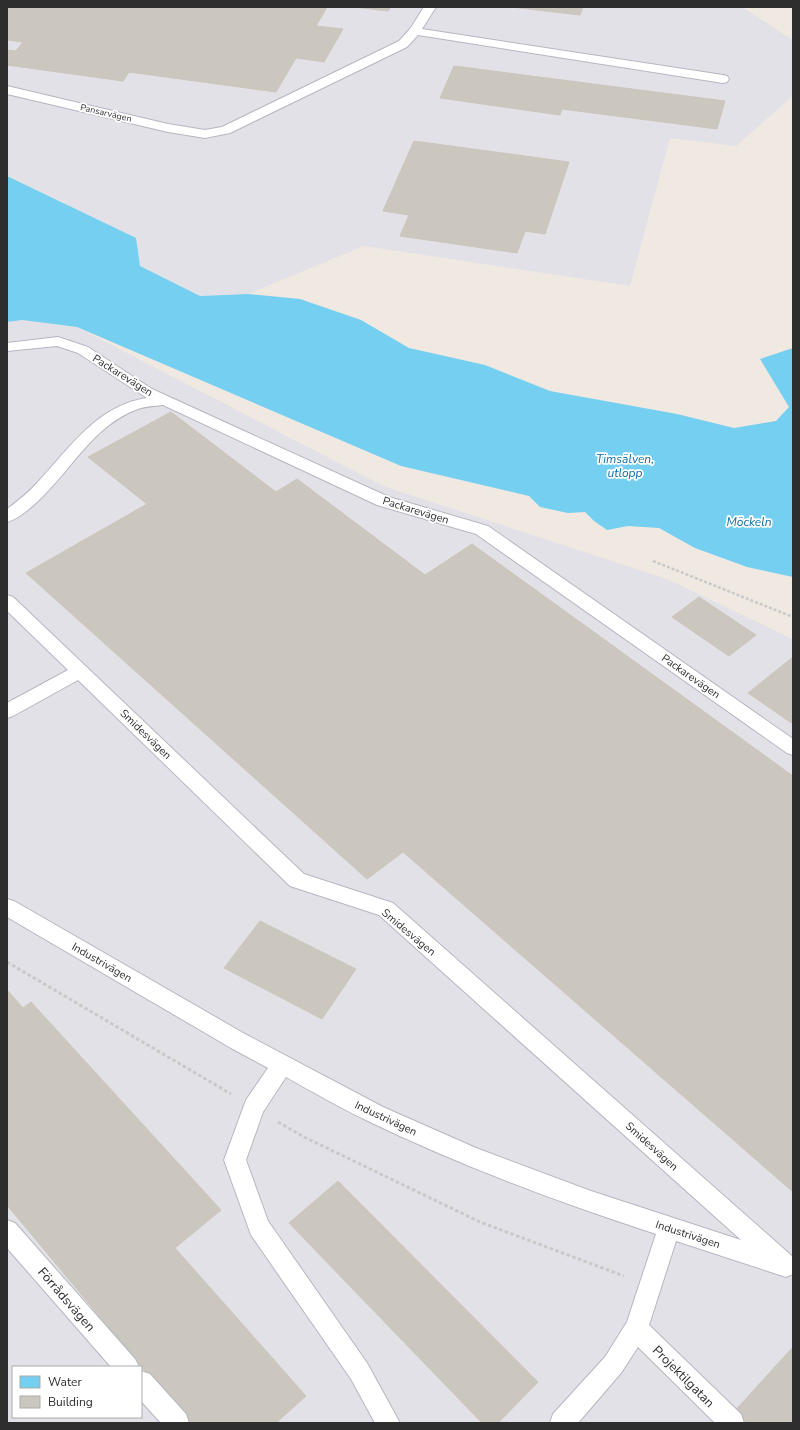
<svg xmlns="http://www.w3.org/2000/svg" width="800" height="1430" font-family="'Nunito Sans',sans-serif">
<rect width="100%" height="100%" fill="#efe9e1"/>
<g fill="#e3e1e8" fill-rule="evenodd">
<path d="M7 7H742L793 40V96L736 146 670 138 630 286 364 246 248 294 200 296 140 266 63 202 7 176Z"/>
<path d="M22 320 77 327 383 486 667 579 793 639V1423H7V322ZM13 1367H141V1417H13Z"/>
</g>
<path fill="#75cff0" d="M7 176 136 238 140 266 200 296 248 294 300 299 361 320 409 348 485 365 550 391 677 414 734 428 776 421 789 407 760 359 793 348V577L747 567 695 548 659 528 628 526 607 530 594 521 585 512 568 513 540 507 529 496 401 466 77 327 22 320 7 322Z"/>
<g fill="#cbc7bf" stroke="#cbc5ba">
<path d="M7 7H327L316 26 343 29 324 62 296 58 276 92 129 72 123 81 7 65V50L16 51 23 42 7 40Z"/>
<path d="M354 7H391L388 11Z"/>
<path d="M512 7H583L580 15Z"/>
<path d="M454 66 725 101 717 129 562 109 560 115 440 98Z"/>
<path d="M414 141 569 162 545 234 525 231 517 253 400 236 409 215 383 211Z"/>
<path d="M171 412 276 492 297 479 425 575 472 544 793 776V1192L403 852 367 879 26 573 147 504 88 457Z"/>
<path d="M699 597 756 635 729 656 672 617Z"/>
<path d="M793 657V724L748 693Z"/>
<path d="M260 921 356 969 322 1019 224 968Z"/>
<path d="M7 990 23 1008 31 1002 221 1210 175 1248 306 1396 276 1423H188L7 1205Z"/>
<path d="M338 1181 538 1382 498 1423H482L289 1223Z"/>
<path d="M793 1347V1423H742L732 1414Z"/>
</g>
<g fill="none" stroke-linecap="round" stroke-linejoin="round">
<g stroke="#b4b7c1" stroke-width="2">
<g id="lane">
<path d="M424 7H436L422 29 723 75 727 76 729 79 727 82 723 83 418 35 407 47 230 133 205 138 168 132 7 94V86L168 124 205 130 222 127 399 41 410 29Z"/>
<path d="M58 337 88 347 152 389 389 497 488 526 793 739V755L787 753 476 534 377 505 163 405C155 406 146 406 138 409 93 425 71 471 37 502 28 510 18 519 7 522V509C18 501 28 493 37 483 69 449 97 405 147 398L78 353 57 346 7 351V343Z"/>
<path d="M7 595 13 597 304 874 393 903 793 1257V1274L786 1277 676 1241 649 1325 741 1414 744 1423H715L638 1347 621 1373 578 1423H550L553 1414 605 1357 627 1322 656 1234C558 1202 461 1166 368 1121 340 1108 313 1092 286 1077L263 1112 246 1160 268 1221 367 1363 400 1423H375L351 1379 251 1235 224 1160 246 1100 268 1068 231 1048 7 917V899L14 901 245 1034 383 1107 476 1148 591 1191 741 1240 379 915 290 886 78 680 13 716 7 718V703L68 670 7 611Z"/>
<path d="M7 1220 15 1223 135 1359 139 1367H111L7 1248Z"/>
<path d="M141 1371 150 1374 186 1414 189 1423H161L141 1401Z"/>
</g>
</g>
<path stroke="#c9c9c9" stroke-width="2.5" stroke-dasharray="3 2" stroke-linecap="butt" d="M653 561 793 617"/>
<g stroke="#c9c9c9" stroke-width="3" stroke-dasharray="3.5 2.5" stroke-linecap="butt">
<path d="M7 962 231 1094"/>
<path d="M278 1122 304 1137 480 1222 624 1276"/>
</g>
<use href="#lane" fill="#fff" fill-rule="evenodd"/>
</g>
<g text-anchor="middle" stroke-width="3.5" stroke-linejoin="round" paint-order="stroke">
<g font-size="9" fill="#2e2e2e" stroke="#fff">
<text transform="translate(106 113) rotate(13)" y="3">Pansarvägen</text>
</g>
<g font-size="11" fill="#2e2e2e" stroke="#fff">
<text transform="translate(123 375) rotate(32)" y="4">Packarevägen</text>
<text transform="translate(416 510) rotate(17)" y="4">Packarevägen</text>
<text transform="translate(691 676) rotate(35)" y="4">Packarevägen</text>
<text transform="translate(146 734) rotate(44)" y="4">Smidesvägen</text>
<text transform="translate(409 932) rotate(40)" y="4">Smidesvägen</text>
<text transform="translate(102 962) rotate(30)" y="4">Industrivägen</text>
<text transform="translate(386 1118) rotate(25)" y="4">Industrivägen</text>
<text transform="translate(652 1146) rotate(42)" y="4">Smidesvägen</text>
<text transform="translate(688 1234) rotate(18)" y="4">Industrivägen</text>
</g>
<g font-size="12" font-style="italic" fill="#0d6fa3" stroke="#fff">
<text x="625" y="463">Timsälven,<tspan x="625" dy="14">utlopp</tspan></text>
<text x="749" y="526">Möckeln</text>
</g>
<g font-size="13" fill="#2e2e2e" stroke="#fff">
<text transform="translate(67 1299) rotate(49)" y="5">Förrådsvägen</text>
<text transform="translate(684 1376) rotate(45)" y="5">Projektilgatan</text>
</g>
</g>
<rect width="800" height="1430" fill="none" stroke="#2e2e2e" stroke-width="16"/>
<rect x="12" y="1366" width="130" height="52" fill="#ffffff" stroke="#ababab"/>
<rect x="20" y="1376" width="20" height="12" fill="#75cff0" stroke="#ababab"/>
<text x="48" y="1386" font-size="12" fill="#2e2e2e">Water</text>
<rect x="20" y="1396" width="20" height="12" fill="#cbc7bf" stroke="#ababab"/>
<text x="48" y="1406" font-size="12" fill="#2e2e2e">Building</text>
</svg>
